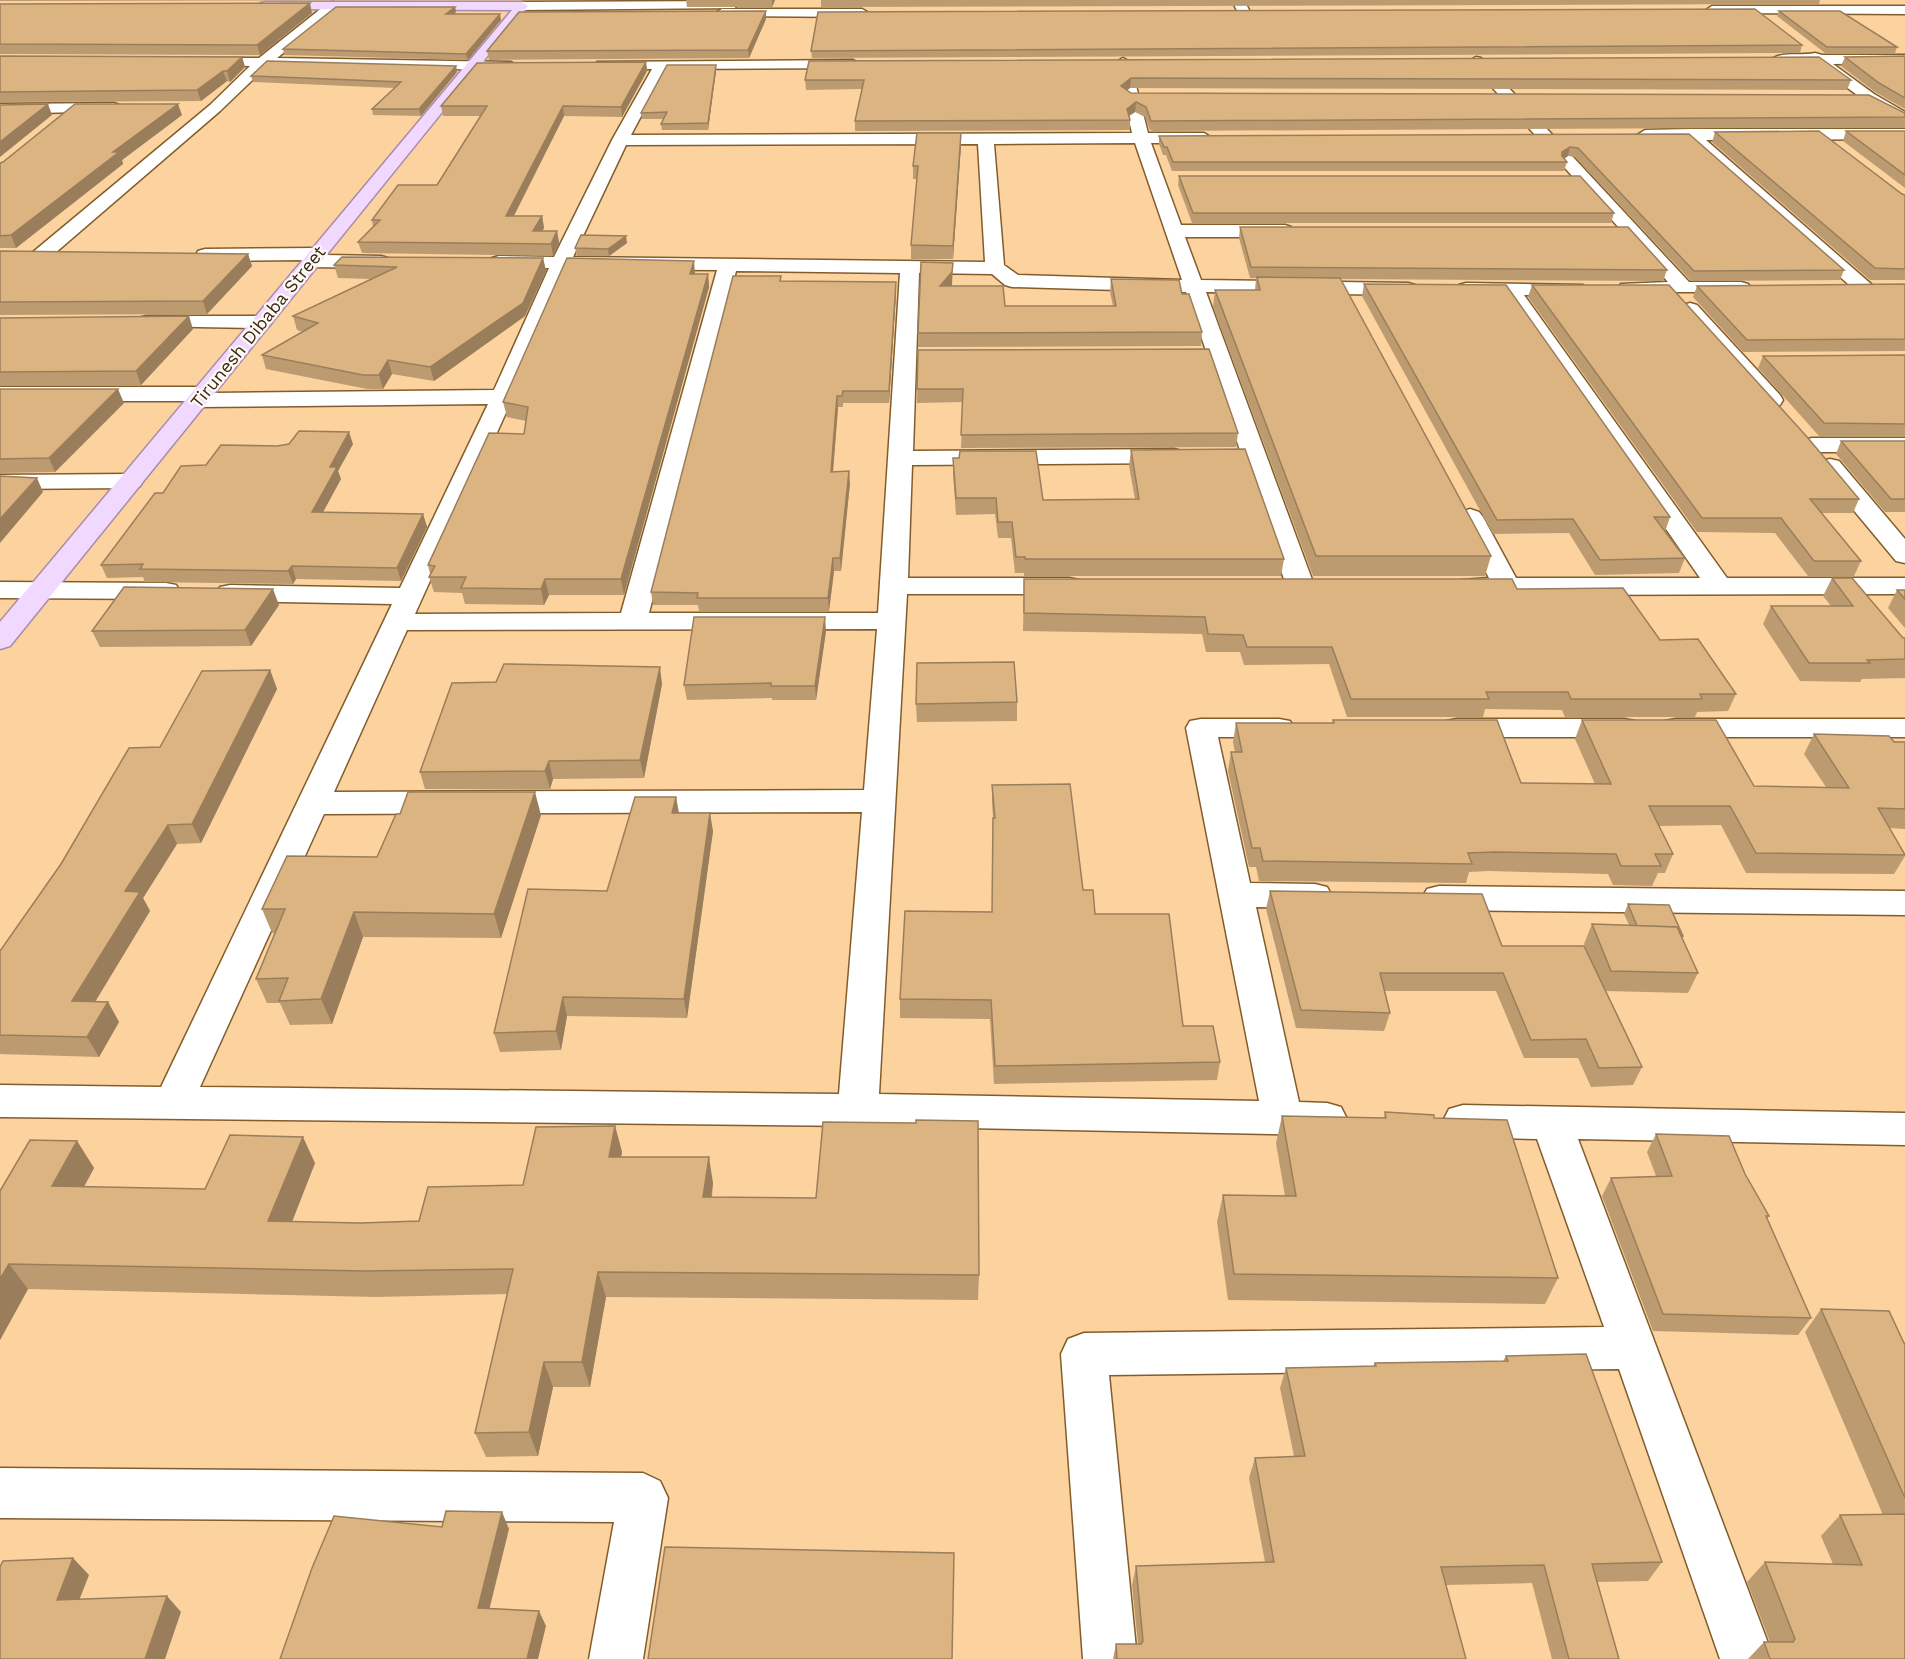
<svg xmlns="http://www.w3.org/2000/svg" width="1905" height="1659" font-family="'Work Sans',sans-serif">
<rect width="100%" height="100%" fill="#fcd29f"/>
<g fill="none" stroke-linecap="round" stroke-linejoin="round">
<g stroke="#825d2c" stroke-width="3">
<g id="minor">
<path d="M1232 0H1244L1250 12 1249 15H1239Z"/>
<path d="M730 1 735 2 736 5 735 8 522 10 516 6 522 2Z"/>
<path d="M333 2 338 3 339 6 338 9 277 58 511 62 518 66 511 70 267 66 220 111 47 260H33L31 256 33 252 210 105 250 66 200 65 193 61 195 58H259L328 3Z"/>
<path d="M1712 6H1905V14L1707 13 1706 10Z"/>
<path d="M722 9H862L869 13 862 17 717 16 715 13Z"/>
<path d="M1815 53 1822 55H1905V63L1833 64 1874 94 1905 112V121L1897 120 1864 100 1815 64H1778L1771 60C1780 51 1803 56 1815 53Z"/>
<path d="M1476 57 1481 58 1689 282H1741L1748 284 1751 288 1748 292H1621L1618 288 1621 284 1668 282 1471 64 1469 61Z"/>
<path d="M1123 58 1130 62 1148 133H1204L1212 138 1204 143H1151L1181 225H1285L1291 227 1294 231 1291 235 1285 237H1185L1201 280 1408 283 1415 285 1418 289 1415 293 1408 295 1206 292 1314 585 1310 591 1300 593 1290 591 1286 585 1186 292 1012 287 1005 285 992 274 919 273 913 451 1174 449 1182 451 1186 456 1182 461 1174 463 912 465 908 578H1069L1079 580 1083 586 1079 592 1069 594H907L879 1094 1259 1101 1186 728 1190 721 1201 719H1279L1290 721 1294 728 1290 735 1279 737H1218L1250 883 1315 884 1327 887 1332 896 1327 905 1315 908 1256 907 1299 1102 1327 1103 1341 1107 1347 1119 1341 1131 1327 1135 858 1126 0 1117V1085L161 1087 392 604 230 601 220 599 216 593 220 587 230 585 400 588 488 404 198 407 190 405 187 401H0V387H203L211 389 214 393 494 390 549 268H499L492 266 489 262 492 258 499 256 554 257 612 140 652 69H602L595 65 597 62 853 60 860 64 853 68 666 69 631 135 1132 133 1116 62ZM1135 143 1182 280 1018 275 1004 265 994 144ZM978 144 985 262 573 257 626 145ZM568 269 717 270 621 613 415 614 513 397ZM736 271 900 273 878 613H649ZM877 629 864 790 334 792 407 630ZM862 812 839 1094 200 1087 324 814Z"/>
<path d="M114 103 119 105 122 108 119 111 0 114V104Z"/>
<path d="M1690 129H1905V139L1706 140 1871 284 1874 288 1871 292H1857L1687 140H1645L1637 135 1645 130Z"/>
<path d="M317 248 324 250 325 255 381 256 388 258 391 262 388 266 381 268 311 267 304 265 302 260 205 261 198 259 196 255 198 251 205 249Z"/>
<path d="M1466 283 1583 285 1586 289 1583 293 1576 295H1524L1727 578H1905V594L1507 595 1462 592 1458 586 1462 580 1489 578 1457 517 1461 512 1470 509 1479 512 1483 517 1516 578H1700L1504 295 1459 293 1456 289 1459 285Z"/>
<path d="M1690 303 1697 305 1780 395 1783 400 1780 405 1772 407 1764 405 1683 313 1680 309 1683 305Z"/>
<path d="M146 316H262L269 318 272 322 269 326 262 328 139 326 136 322 139 318Z"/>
<path d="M1812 438H1905V452H1812L1804 450 1800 445 1804 440Z"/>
<path d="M1830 459 1839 461 1905 539V563L1896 561 1821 471 1818 466 1821 461Z"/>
<path d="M131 474 140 476 143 481 140 486 131 488 0 489V475Z"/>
<path d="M0 582 166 583 176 585 180 591 176 597 166 599 0 598Z"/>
<path d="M1457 719H1624L1635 721 1639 728 1635 735 1624 737H1457L1446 735 1442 728 1446 721Z"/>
<path d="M1676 719H1905V737H1676L1665 735 1661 728 1665 721Z"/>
<path d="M1439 886 1905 891V915L1439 910 1427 907 1422 898 1427 889Z"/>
<path d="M1463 1105 1905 1113V1145L1578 1139 1774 1659H1720L1619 1369 1109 1375 1137 1659H1083L1061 1354 1068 1339 1084 1333 1604 1327 1537 1139 1463 1137 1449 1133 1443 1121 1449 1109Z"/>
<path d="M0 1468 643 1473 660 1481 668 1498 643 1659H589L614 1522 0 1518Z"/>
</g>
</g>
<g stroke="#aa8bad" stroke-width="3">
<path id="major" d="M266 2H522L528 6 10 646 0 649V622L512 10 261 9 260 6 261 3Z"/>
</g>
<use href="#minor" fill="#fff" fill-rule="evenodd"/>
<use href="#major" fill="#f0d8fe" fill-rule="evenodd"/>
</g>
<g fill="#bd9b70">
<path d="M0 0H427L0 1Z"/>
<path d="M686 0H775L772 7H687Z"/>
<path d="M821 0H1820L1819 4 821 7Z"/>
<path d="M0 4 312 13 260 55 0 54Z"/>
<path d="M455 7 456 12 454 14 501 20 468 60 284 55 283 49Z"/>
<path d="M1779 11 1897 47 1895 53H1825L1777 16Z"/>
<path d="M766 19 749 58 489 60 487 51Z"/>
<path d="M1802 45 1800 53 812 58 811 51Z"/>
<path d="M0 56 242 57 245 67 230 82 227 81 201 101 0 102Z"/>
<path d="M1905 56V109L1875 92 1841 66 1845 57Z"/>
<path d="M809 61 1851 80 1847 90 1130 88 1127 90 1131 93 1905 113V127L1153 131 1150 130 1145 117 1135 112 1129 116 1130 120V130L855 131V121L862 89 806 90 805 80Z"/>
<path d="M646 62 647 71 622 117 564 116 514 216H542L544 228 542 231H557L559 243 553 256 362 253 358 242 373 227 372 220 437 185 480 116H443L441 106Z"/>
<path d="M456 66 457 72 421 116 373 115 372 109 394 88 253 82 251 76Z"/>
<path d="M716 71 708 130H662L661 124 664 119H642L641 113Z"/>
<path d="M182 115 122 160 123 164 16 248H0V163Z"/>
<path d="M1846 131H1905V188L1843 141Z"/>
<path d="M1715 132 1905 195V280H1870L1712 142Z"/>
<path d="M1689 134 1844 270 1840 280 1691 281 1575 157 1568 156 1564 159 1567 162 1564 171H1172L1166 155H1163L1159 144V136Z"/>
<path d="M961 145 953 259H911V245L917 179H913V166Z"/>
<path d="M1179 176 1614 213 1611 223H1192L1178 185Z"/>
<path d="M1240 227 1667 270 1663 281 1340 279 1491 556 1485 576H1313L1213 307 1215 290H1255L1256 278H1250L1239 238Z"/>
<path d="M627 243 609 256H577L575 248Z"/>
<path d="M0 251 248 254 252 266 207 314 0 315Z"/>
<path d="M543 258 546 271 525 316 434 381 392 374 383 389H367L266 369 262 355 303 332 297 330 293 316 371 279 338 278 334 265Z"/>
<path d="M921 262 952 285 951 286 1005 306H1113L1110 292 1111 279 1182 294 1202 332 1201 346 918 347Z"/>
<path d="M695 274H708L709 287 624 595H549L544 605 465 604 462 593 434 592 429 577 430 574 428 565 524 434 526 421 507 417 503 402Z"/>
<path d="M781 276V281L896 293 889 403H843V407H838L833 472 850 483 841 571H834L829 611H699L698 605H653L651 592Z"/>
<path d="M1364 284 1670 517 1665 532 1685 558 1679 573 1595 575 1569 533 1493 534 1362 296Z"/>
<path d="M1905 284V351L1743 352 1693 297 1697 286Z"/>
<path d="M1532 285 1859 499 1853 513H1821L1861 561 1854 576H1808L1775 533 1697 532 1528 297Z"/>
<path d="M0 318 193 329 141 385H0Z"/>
<path d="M918 350 1238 433 1236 447 961 448 963 402 917 403Z"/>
<path d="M1905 355V436H1819L1758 368 1763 356Z"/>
<path d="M0 389 124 403 55 472 0 473Z"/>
<path d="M1841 441H1905V512H1885L1836 454Z"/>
<path d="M353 444 338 471 341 479 323 512 423 514 427 527 401 581 296 579 293 584 145 582 143 577 107 578 101 565 163 493 206 465 277 446Z"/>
<path d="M1131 450 1284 559 1281 576H1024V573H1015L1011 538H998L995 514 956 515 953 474V458L1043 500 1135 499 1129 466Z"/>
<path d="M1832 578 1903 638 1905 659V678L1862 679 1860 682 1800 681 1763 624 1771 606H1831L1823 596Z"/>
<path d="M1024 579 1517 589 1660 640 1736 694 1728 711 1697 712 1695 717H1565L1562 710 1485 709 1483 717H1347L1329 664 1244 665 1240 652H1206L1202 634 1023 631Z"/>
<path d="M1897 590H1905V628L1888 608Z"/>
<path d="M279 605 251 646 100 647 92 631Z"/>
<path d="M826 631 816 700H772V698L687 700 684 685Z"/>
<path d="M270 670 277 689 201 843 177 844 143 898 150 911 95 1002H108L119 1022 99 1057 0 1054V951L160 747Z"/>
<path d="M662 684 644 778 553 779 550 789H425L420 772Z"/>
<path d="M1017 702V721L917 722 916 704Z"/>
<path d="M1333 720 1521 783 1595 784 1575 739 1582 720 1754 786 1826 787 1804 754 1814 734 1905 742V829L1890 828 1905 854V856L1894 874 1746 873 1721 825 1659 826 1673 854 1665 873H1658L1652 886 1613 885 1608 874 1488 871 1469 872 1466 883 1259 881 1256 867H1249L1228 771 1231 752H1235L1233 742 1236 723H1332Z"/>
<path d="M992 785 1083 890 1095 914 1183 1026 1220 1062 1217 1080 994 1084 990 1019 900 1018V999L992 912 993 818 992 804Z"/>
<path d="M676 797 679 813 713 831 687 1018 567 1016 561 1050 500 1052 494 1033 607 891Z"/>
<path d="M541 815 501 938 363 937 332 1024 290 1025 280 1003H267L256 979 275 933H272L262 909 377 857Z"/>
<path d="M1270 891 1502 946 1590 959 1584 944 1592 924 1629 925 1624 914 1628 904 1683 936 1682 938 1698 973 1688 993 1605 991 1642 1067 1633 1085 1591 1087 1578 1058H1524L1496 991H1385L1390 1013 1384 1031 1296 1028 1266 909Z"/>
<path d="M1385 1112 1434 1118 1558 1278 1545 1304 1228 1300 1217 1222 1223 1195 1285 1196 1276 1143 1282 1116 1384 1118Z"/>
<path d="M615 1126 622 1152 621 1157 713 1183 712 1197 979 1275 978 1300 606 1297 590 1387H553L538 1456 486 1457 475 1433 507 1294 376 1297 28 1289 0 1340V1191L77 1141 94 1168 84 1187 205 1189 315 1163 292 1222 360 1223 419 1221 523 1185Z"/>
<path d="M1656 1134 1745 1174 1769 1216 1767 1219 1811 1318 1798 1335 1653 1331 1602 1196 1611 1178 1656 1176 1647 1152Z"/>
<path d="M1821 1309 1905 1343V1659H1748L1764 1642H1770L1747 1582 1765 1562 1833 1564 1821 1536 1840 1515H1883L1805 1332Z"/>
<path d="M1506 1356 1662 1562 1648 1581 1597 1582 1619 1659H1552L1532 1583 1446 1585 1466 1659H1113L1116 1644H1138L1132 1585 1136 1566 1265 1562 1249 1478 1255 1458 1294 1456 1280 1388 1286 1368 1373 1366 1375 1363 1503 1361Z"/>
</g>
<g fill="#9a7e5b">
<path d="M772 0H775L772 7Z"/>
<path d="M310 3 312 13 260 55 257 45Z"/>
<path d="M455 7 456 12 447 20 446 14Z"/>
<path d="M766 11V19L749 58 748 50Z"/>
<path d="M500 14 501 20 468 60 466 54Z"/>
<path d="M242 57 245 67 230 82 227 71Z"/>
<path d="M646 62 647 71 622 117 621 107Z"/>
<path d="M716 65V71L708 130V123Z"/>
<path d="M456 66 457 72 421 116 419 109Z"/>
<path d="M223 71 227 81 201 101 197 90Z"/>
<path d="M1131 78 1130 88 1120 96 1121 86Z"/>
<path d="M1136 102 1135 112 1126 118 1127 109Z"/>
<path d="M48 104 52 115 0 157V142Z"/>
<path d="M178 104 182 115 122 160 123 164 16 248 11 235 113 152Z"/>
<path d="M563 106 564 116 508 227 506 216Z"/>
<path d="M961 133V145L953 259V246Z"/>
<path d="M1570 147 1568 156 1560 161 1562 152Z"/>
<path d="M542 216 544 228 535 242 533 231Z"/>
<path d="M557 231 559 243 553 256 551 244Z"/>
<path d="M626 236 627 243 609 256 608 249Z"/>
<path d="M248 254 252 266 207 314 203 301Z"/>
<path d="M543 258 546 271 525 316 434 381 430 367Z"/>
<path d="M694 261 695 274H690Z"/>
<path d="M953 263 952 285 940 300V286Z"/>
<path d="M708 274 709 287 624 595 621 579Z"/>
<path d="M896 282V293L889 403V391Z"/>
<path d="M189 316 193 329 141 385 136 371Z"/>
<path d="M388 360 392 374 383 389 379 375Z"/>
<path d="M118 389 124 403 55 472 49 458Z"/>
<path d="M837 396 838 407 832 484 831 472Z"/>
<path d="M349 432 353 444 338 471 341 479 316 525 312 512 330 467Z"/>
<path d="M849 471 850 483 841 571 840 558Z"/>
<path d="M37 478 43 492 0 543V519Z"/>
<path d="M423 514 427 527 401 581 397 568Z"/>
<path d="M833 558 834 571 829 611 828 598Z"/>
<path d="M292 566 296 579 293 584 288 571Z"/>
<path d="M545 579 549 595 544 605 541 589Z"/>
<path d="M273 589 279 605 251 646 245 630Z"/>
<path d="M825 617 826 631 816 700 815 686Z"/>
<path d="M660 667 662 684 644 778 640 760Z"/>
<path d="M270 670 277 689 201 843 192 824Z"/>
<path d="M549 761 553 779 550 789 545 771Z"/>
<path d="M535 792 541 815 501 938 494 914Z"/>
<path d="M676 797 679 815 672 813Z"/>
<path d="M710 813 713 831 687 1018 684 999Z"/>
<path d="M168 825 177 844 143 898 150 911 84 1020 72 1001 125 891Z"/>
<path d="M354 912 363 937 332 1024 321 999Z"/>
<path d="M563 997 567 1016 561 1050 556 1031Z"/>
<path d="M108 1002 119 1022 99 1057 87 1037Z"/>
<path d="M615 1126 622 1152 616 1183 609 1157Z"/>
<path d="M303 1137 315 1163 282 1247 268 1221Z"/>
<path d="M77 1141 94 1168 70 1212 52 1186Z"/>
<path d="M709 1157 713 1183 708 1223 703 1197Z"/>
<path d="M9 1264 28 1289 0 1340V1279Z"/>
<path d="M598 1272 606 1297 590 1387 582 1362Z"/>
<path d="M544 1362 553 1387 538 1456 529 1432Z"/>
<path d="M502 1512 509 1529 486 1623 478 1608Z"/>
<path d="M73 1558 89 1575 73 1616 57 1600Z"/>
<path d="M167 1596 181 1612 165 1659H145Z"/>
<path d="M539 1611 546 1626 538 1659H527Z"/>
</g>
<g fill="#dcb482" stroke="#9a7e5b" stroke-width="1.5">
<path d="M310 3 257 45 0 44V4Z"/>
<path d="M336 7H455L446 14H500L466 54 283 49Z"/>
<path d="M1755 9 1802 45 811 51 818 12Z"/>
<path d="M766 11 748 50 487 51 519 12Z"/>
<path d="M1779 11H1840L1897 47H1827Z"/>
<path d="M0 56 242 57 227 71H223L197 90 0 92Z"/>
<path d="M1905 56V98L1879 83 1845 57Z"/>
<path d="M1819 57 1851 80 1131 78 1121 86 1131 93 1869 95 1905 113V117L1154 121H1151L1146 107 1136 102 1127 109 1130 120 855 121 864 80H805L809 61Z"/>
<path d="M267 61 456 66 419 109H372L401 82 251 76Z"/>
<path d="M646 62 621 107 563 106 506 216H542L533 231H557L551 244 358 242 380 220H372L398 185H437L487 106H441L477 63Z"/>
<path d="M667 65H716L708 123 661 124 667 112 641 113Z"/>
<path d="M48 104 0 142V105Z"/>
<path d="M75 104H178L113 152H119L11 235 0 236V163L3 162Z"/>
<path d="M1819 131 1902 194 1905 195V269L1875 268 1715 132Z"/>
<path d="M1846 131H1905V175Z"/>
<path d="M917 133H961L953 246 911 245 918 166H913Z"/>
<path d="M1689 134 1844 270 1694 271 1578 148 1570 147 1562 152V156L1567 162H1173L1167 147H1164L1159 136Z"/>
<path d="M1179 176H1580L1614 213H1193Z"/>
<path d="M1240 227H1628L1667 270 1251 267Z"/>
<path d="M581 235 626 236 608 249 575 248Z"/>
<path d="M0 251 248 254 203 301 0 302Z"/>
<path d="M342 257 543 258 523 303 430 367 388 360 379 375H363L262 355 318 323 293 316 397 267 334 265Z"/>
<path d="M567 258 694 261 690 274H708L621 579H545L541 589 461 588 466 577H429L435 566 428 565 489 433 524 434 528 407 503 402Z"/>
<path d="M921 262 953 263 952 272 940 286H1003L1005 306H1116L1111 279 1179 280 1182 294H1189L1202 332 918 333Z"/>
<path d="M733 276H781L780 281 896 282 889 391H843L842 396H837L831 472 849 471 840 558H833L828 598H697L698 593 651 592Z"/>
<path d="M1257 277 1340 278 1491 556H1316L1215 290H1260Z"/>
<path d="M1364 284 1506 285 1670 517H1654L1685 558 1600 560 1573 519 1497 520Z"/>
<path d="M1905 284V339L1747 340 1697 286Z"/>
<path d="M1532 285H1669L1808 438 1859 499H1810L1861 561H1814L1781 518H1702Z"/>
<path d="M189 316 136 371 0 372V318Z"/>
<path d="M1209 349 1238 433 961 435 963 389H917L918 350Z"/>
<path d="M1905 355V424L1824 423 1763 356Z"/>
<path d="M0 389H118L49 458 0 459Z"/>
<path d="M299 431 349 432 330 467H337L312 512 423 514 397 568 292 566 288 571 140 569 143 564 101 565 155 493H163L181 466 206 465 221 445 277 446 289 444Z"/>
<path d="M1841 441H1905V499H1891Z"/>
<path d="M1245 449 1284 559H1025V557H1016L1012 522H998L996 498H956L953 458H959L960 451H1036L1043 500 1139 499 1131 450Z"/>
<path d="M0 476 37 478 0 519Z"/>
<path d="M1832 578H1852L1903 638H1905V659L1867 660 1870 663H1809L1771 606H1853Z"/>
<path d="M1024 579H1512L1517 589 1623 588 1660 640 1698 639 1736 694H1700L1702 699H1571L1568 692H1486L1489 699H1351L1332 647H1247L1243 635 1208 634 1205 617 1024 613Z"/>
<path d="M124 587 273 589 245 630 92 631Z"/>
<path d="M1897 590H1905V599Z"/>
<path d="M694 617H825L815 686H771V683L684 685Z"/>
<path d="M1014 662 1017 702 916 704 917 663Z"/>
<path d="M504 664 660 667 640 760 549 761 545 771 420 772 452 683 496 682Z"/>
<path d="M270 670 192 824 168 825 125 891 140 892 72 1001 108 1002 87 1037 0 1035V951L61 864 129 748 160 747 202 671Z"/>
<path d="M1333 720H1497L1521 783 1611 784 1582 720H1716L1754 786 1849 788 1814 734 1889 736 1894 742H1905V809L1878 808 1905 855 1756 853 1730 806H1649L1673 854H1655L1661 866H1621L1616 854 1495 852 1468 853 1472 864 1263 861 1260 848H1252L1231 752H1242L1236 723H1334Z"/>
<path d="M1070 784 1083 890H1093L1095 914H1169L1183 1026H1213L1220 1062 995 1066 991 1000 900 999 905 911 992 912 993 818H995L992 785Z"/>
<path d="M408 792H535L494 914 354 912 321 999 279 1001 288 978 256 979 285 909H262L287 856 377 857 396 814H400Z"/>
<path d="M635 797H676L672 813H710L684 999 563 997 556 1031 494 1033 528 889 607 891Z"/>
<path d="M1270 891 1482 894 1502 946H1584L1642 1067 1599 1068 1586 1039 1531 1040 1503 973H1380L1390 1013 1301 1010Z"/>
<path d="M1628 904 1669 905 1683 936H1681L1677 927 1637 926Z"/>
<path d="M1592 924 1677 927 1698 973 1611 971Z"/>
<path d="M1385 1112 1434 1115V1118L1507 1120 1558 1278 1234 1274 1223 1195 1296 1196 1282 1116 1386 1118Z"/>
<path d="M916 1120 978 1121 979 1275 598 1272 582 1362H544L529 1432 475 1433 513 1269 364 1271 9 1264 0 1279V1191L30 1140 77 1141 52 1186 205 1189 230 1135 303 1137 268 1221 360 1223 419 1221 428 1187 523 1185 536 1127 615 1126 609 1157H709L703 1197 816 1198 823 1122 916 1123Z"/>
<path d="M1656 1134 1729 1136 1745 1174 1769 1216H1766L1811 1318 1663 1314 1611 1178 1672 1176Z"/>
<path d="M1821 1309 1889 1311 1904 1343H1905V1498Z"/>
<path d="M1586 1354 1662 1562 1592 1564 1619 1659H1569L1544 1565 1441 1567 1466 1659H1117L1116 1644H1141L1143 1641 1136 1566 1274 1562 1255 1458 1305 1456 1286 1368 1376 1366 1375 1363 1508 1361 1506 1356Z"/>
<path d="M446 1511 502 1512 478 1608 539 1611 527 1659H280L312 1568 334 1516 442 1527Z"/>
<path d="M1905 1514V1659H1770L1764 1642H1793L1795 1639 1765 1562 1862 1565 1840 1515Z"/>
<path d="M665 1547 954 1553 952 1659H648Z"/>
<path d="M73 1558 57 1600 167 1596 145 1659H0V1567L3 1561Z"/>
</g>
<g text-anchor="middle" stroke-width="4.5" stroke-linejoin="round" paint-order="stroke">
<g font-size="18" fill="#3b2b16" stroke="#fffaf5">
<text transform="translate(258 327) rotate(-51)" y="6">Tirunesh Dibaba Street</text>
</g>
</g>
</svg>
